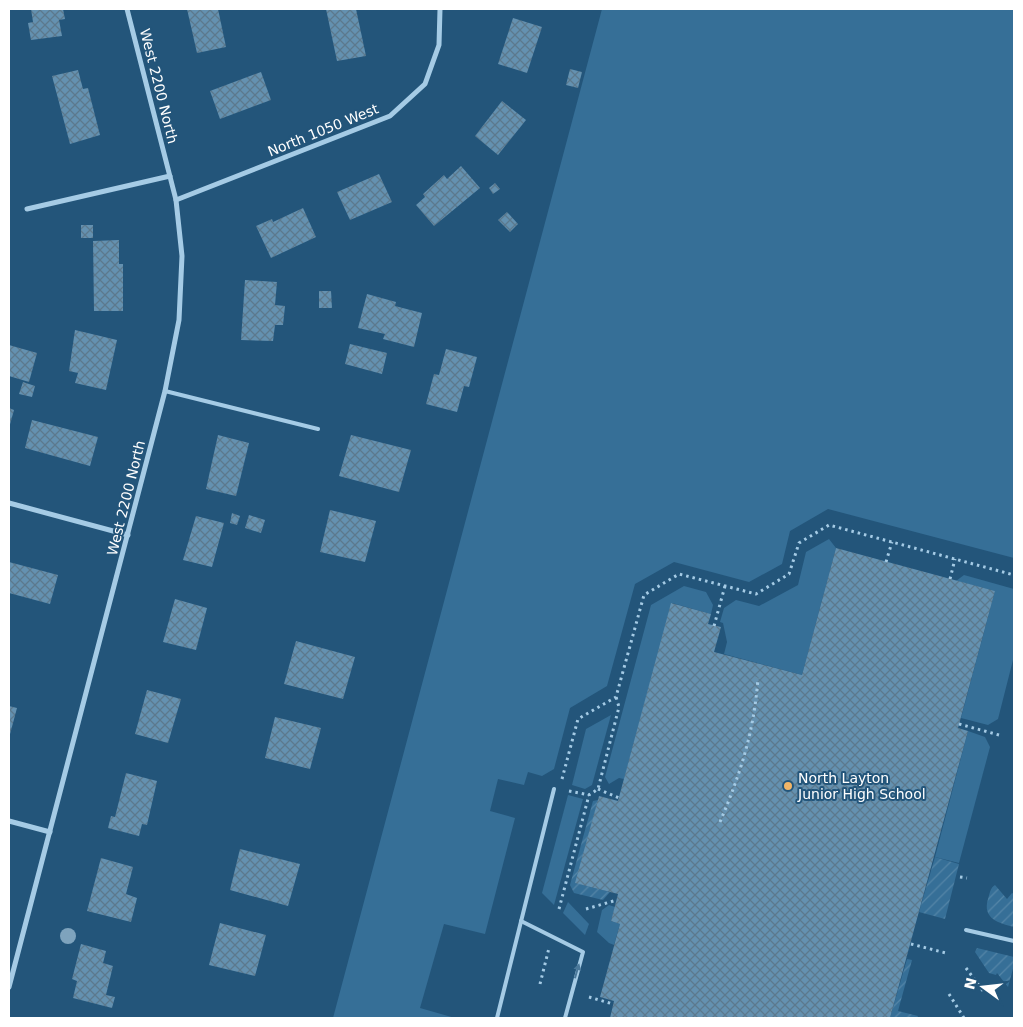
<svg xmlns="http://www.w3.org/2000/svg" width="1023" height="1027" font-family="'DejaVu Sans',sans-serif">
<defs>
<pattern id="garden-furrows" width="10" height="10" patternUnits="userSpaceOnUse" patternTransform="scale(1.25)"><rect width="10" height="10" fill="#366f97"/><path d="M-1 1l2-2M0 10L10 0M9 11l2-2" fill="none" stroke="#5485a7"/></pattern>
<pattern id="building-cross-hatch" width="8" height="8" patternUnits="userSpaceOnUse" patternTransform="scale(1.25)"><rect width="8" height="8" fill="#6491b0"/><path d="M0 0l8 8M0 8l8-8" fill="none" stroke="#5c798d"/></pattern>
</defs>
<rect width="100%" height="100%" fill="#23557a"/>
<g fill="#366f97">
<path d="M602 9H1014V558L828 509 790 531 782 564 749 582 674 562 635 584 607 686 570 708 554 769 542 776 528 772 524 785 498 779 490 811 515 818 485 934 444 924 420 1008 455 1018H333Z"/>
<path d="M829 539 836 548 802 675 724 654 727 642 723 623 720 622 724 608 736 600 759 606 798 585 806 552Z"/>
<path d="M964 575 1014 589V656L998 719 988 725 961 718 995 591 956 581Z"/>
<path d="M684 586 706 592 713 605 711 614 672 603 624 779 619 778 609 784 605 777 651 605Z"/>
<path d="M611 715 592 785 585 789 572 785 586 729Z"/>
<path d="M968 731 985 737 990 747 959 863 935 857Z"/>
<path d="M568 795 583 799 554 905 542 893Z"/>
<path d="M568 902 589 924 585 935 563 913Z"/>
<path d="M609 905 615 907 611 921 620 924 614 945 609 943 597 932 602 910Z"/>
</g>
<g fill="url(#garden-furrows)">
<path d="M598 800 576 883 610 892 603 900 574 893 570 885 593 801Z"/>
<path d="M935 857 959 864 945 919 919 912Z"/>
<path d="M995 885 1007 899 1012 893 1014 894V927C999 923 982 919 988 899 990 893 990 888 995 885Z"/>
<path d="M977 948 1014 957V965L1008 987 997 973 996 975 989 973 975 952Z"/>
<path d="M907 959 912 960 898 1011 918 1016 917 1018H890Z"/>
</g>
<g fill="url(#building-cross-hatch)">
<path d="M31 9H63L65 19 59 20 62 36 31 40 28 23 33 22Z"/>
<path d="M187 9H218L226 47 197 53Z"/>
<path d="M326 9H356L366 56 337 61Z"/>
<path d="M513 18 542 27 527 73 498 64Z"/>
<path d="M570 69 582 72 578 88 566 85Z"/>
<path d="M78 70 83 89 88 88 100 135 70 144 52 76Z"/>
<path d="M261 72 271 100 220 119 210 91Z"/>
<path d="M502 101 526 120 498 155 475 136Z"/>
<path d="M461 166 480 188 434 226 416 205 425 197 423 194 444 175 447 179Z"/>
<path d="M379 174 392 202 350 220 337 192Z"/>
<path d="M495 183 500 189 493 194 489 188Z"/>
<path d="M303 208 316 237 271 258 256 226 272 219 273 222Z"/>
<path d="M507 212 518 224 510 232 498 220Z"/>
<rect x="81" y="225" width="12" height="13"/>
<path d="M119 240V264H123V311H94L93 241Z"/>
<path d="M245 280 277 282 275 305 285 306 283 325H275L273 341 241 340Z"/>
<path d="M319 291H331L332 308H319Z"/>
<path d="M367 294 396 302 395 306 422 313 414 347 383 339 385 334 358 328Z"/>
<path d="M75 330 117 340 106 390 75 383 78 373 69 371Z"/>
<path d="M350 344 387 353 382 374 345 364Z"/>
<path d="M9 345 37 353 29 382 9 376Z"/>
<path d="M446 349 477 357 469 387 464 386 457 412 426 404 434 374 439 375Z"/>
<path d="M23 382 35 386 32 397 19 394Z"/>
<path d="M9 408 14 410 9 428Z"/>
<path d="M32 420 98 437 90 466 25 448Z"/>
<path d="M218 435 249 443 236 496 206 489Z"/>
<path d="M351 435 411 450 399 492 339 476Z"/>
<path d="M330 510 376 521 365 562 320 552Z"/>
<path d="M232 513 240 516 237 525 230 523Z"/>
<path d="M249 515 265 520 261 533 245 528Z"/>
<path d="M196 516 224 523 212 567 183 560Z"/>
<path d="M836 548 995 591 958 728 968 731 890 1018H610L614 1001 600 997 620 924 611 921 618 894 575 883 599 796 618 801 671 603 711 614 708 624 721 627 714 652 802 675Z"/>
<path d="M9 562 58 575 50 604 9 593Z"/>
<path d="M175 599 207 608 196 650 163 642Z"/>
<path d="M296 641 355 657 343 699 284 684Z"/>
<path d="M147 690 181 699 168 743 135 734Z"/>
<path d="M9 706 17 708 9 738Z"/>
<path d="M275 717 321 728 310 769 265 758Z"/>
<path d="M126 773 157 781 147 825 142 824 139 836 108 828 111 816 115 817Z"/>
<path d="M240 849 300 864 288 906 230 890Z"/>
<path d="M101 858 133 867 126 894 137 898 131 922 87 911Z"/>
<path d="M220 923 266 935 255 976 209 965Z"/>
<path d="M81 944 106 951 103 963 113 966 106 995 115 997 112 1008 73 998 77 981 72 979Z"/>
</g>
<g fill="none" stroke-linecap="round" stroke-linejoin="round">
<g stroke="#a5cbe5" stroke-width="3" stroke-dasharray="2.5 4" stroke-linecap="butt">
<path d="M886 562 892 542"/>
<path d="M950 579 955 559"/>
<path d="M714 626 725 586"/>
<path d="M959 724 999 735"/>
<path d="M562 779 578 719 616 697 644 595 679 574 756 594 789 574 799 543 829 525 1014 575"/>
<path d="M598 789 619 798"/>
<path d="M569 791 589 795"/>
<path d="M720 822C741 772 754 732 758 678"/>
<path d="M960 877 967 878"/>
<path d="M559 909 589 795 598 789 619 707 616 697"/>
<path d="M586 909 617 900"/>
<path d="M911 944 946 953"/>
<path d="M966 968 983 991"/>
<path d="M540 984 549 948"/>
<path d="M949 994 964 1018"/>
<path d="M589 997 613 1004"/>
</g>
<g stroke="#a5cbe5" stroke-width="4">
<path d="M165 391 318 429"/>
<path d="M521 921 583 952 565 1018"/>
<path d="M966 930 1014 941"/>
<path d="M497 1018 554 789"/>
</g>
<g stroke="#a5cbe5" stroke-width="5">
<path d="M176 200 390 116 425 84 439 45 440 9"/>
<path d="M27 209 170 176"/>
<path d="M9 503 128 535"/>
<path d="M9 821 50 832"/>
<path d="M9 987 165 391 179 320 182 256 176 200 127 9"/>
</g>
</g>
<circle fill="#7ea3bd" cx="68" cy="936" r="8"/>
<defs><path id="oneway-solid" d="M-6-.8H1V-3.2L6.5 0L1 3.2V.8H-6Z" transform="scale(1.25)"/></defs>
<use fill="#4a789a" href="#oneway-solid" transform="translate(577 971) rotate(-74)"/>
<circle fill="#f0b568" stroke="#23557a" stroke-width="2" cx="788" cy="786" r="5"/>
<g text-anchor="middle" stroke-width="4" stroke-linejoin="round" paint-order="stroke">
<g font-size="14" fill="#fff" stroke="#23557a">
<text transform="translate(159 86) rotate(76)" y="5">West 2200 North</text>
<text transform="translate(323 130) rotate(-22)" y="5">North 1050 West</text>
<text transform="translate(126 498) rotate(-76)" y="5">West 2200 North</text>
</g>
<g font-size="14" fill="#fff" stroke="#23557a" text-anchor="start">
<text x="798" y="783">North Layton<tspan x="798" dy="16">Junior High School</tspan></text>
</g>
</g>
<rect width="1023" height="1027" fill="none" stroke="#ffffff" stroke-width="20"/>
<g transform="translate(983 987) rotate(285)" stroke="#23557a" stroke-width="4" paint-order="stroke">
<path d="M0-4L9 19L0 12L-9 19Z" fill="#ffffff"/>
<text y="-8" font-size="14" font-weight="bold" text-anchor="middle" fill="#ffffff">N</text>
</g>
</svg>
